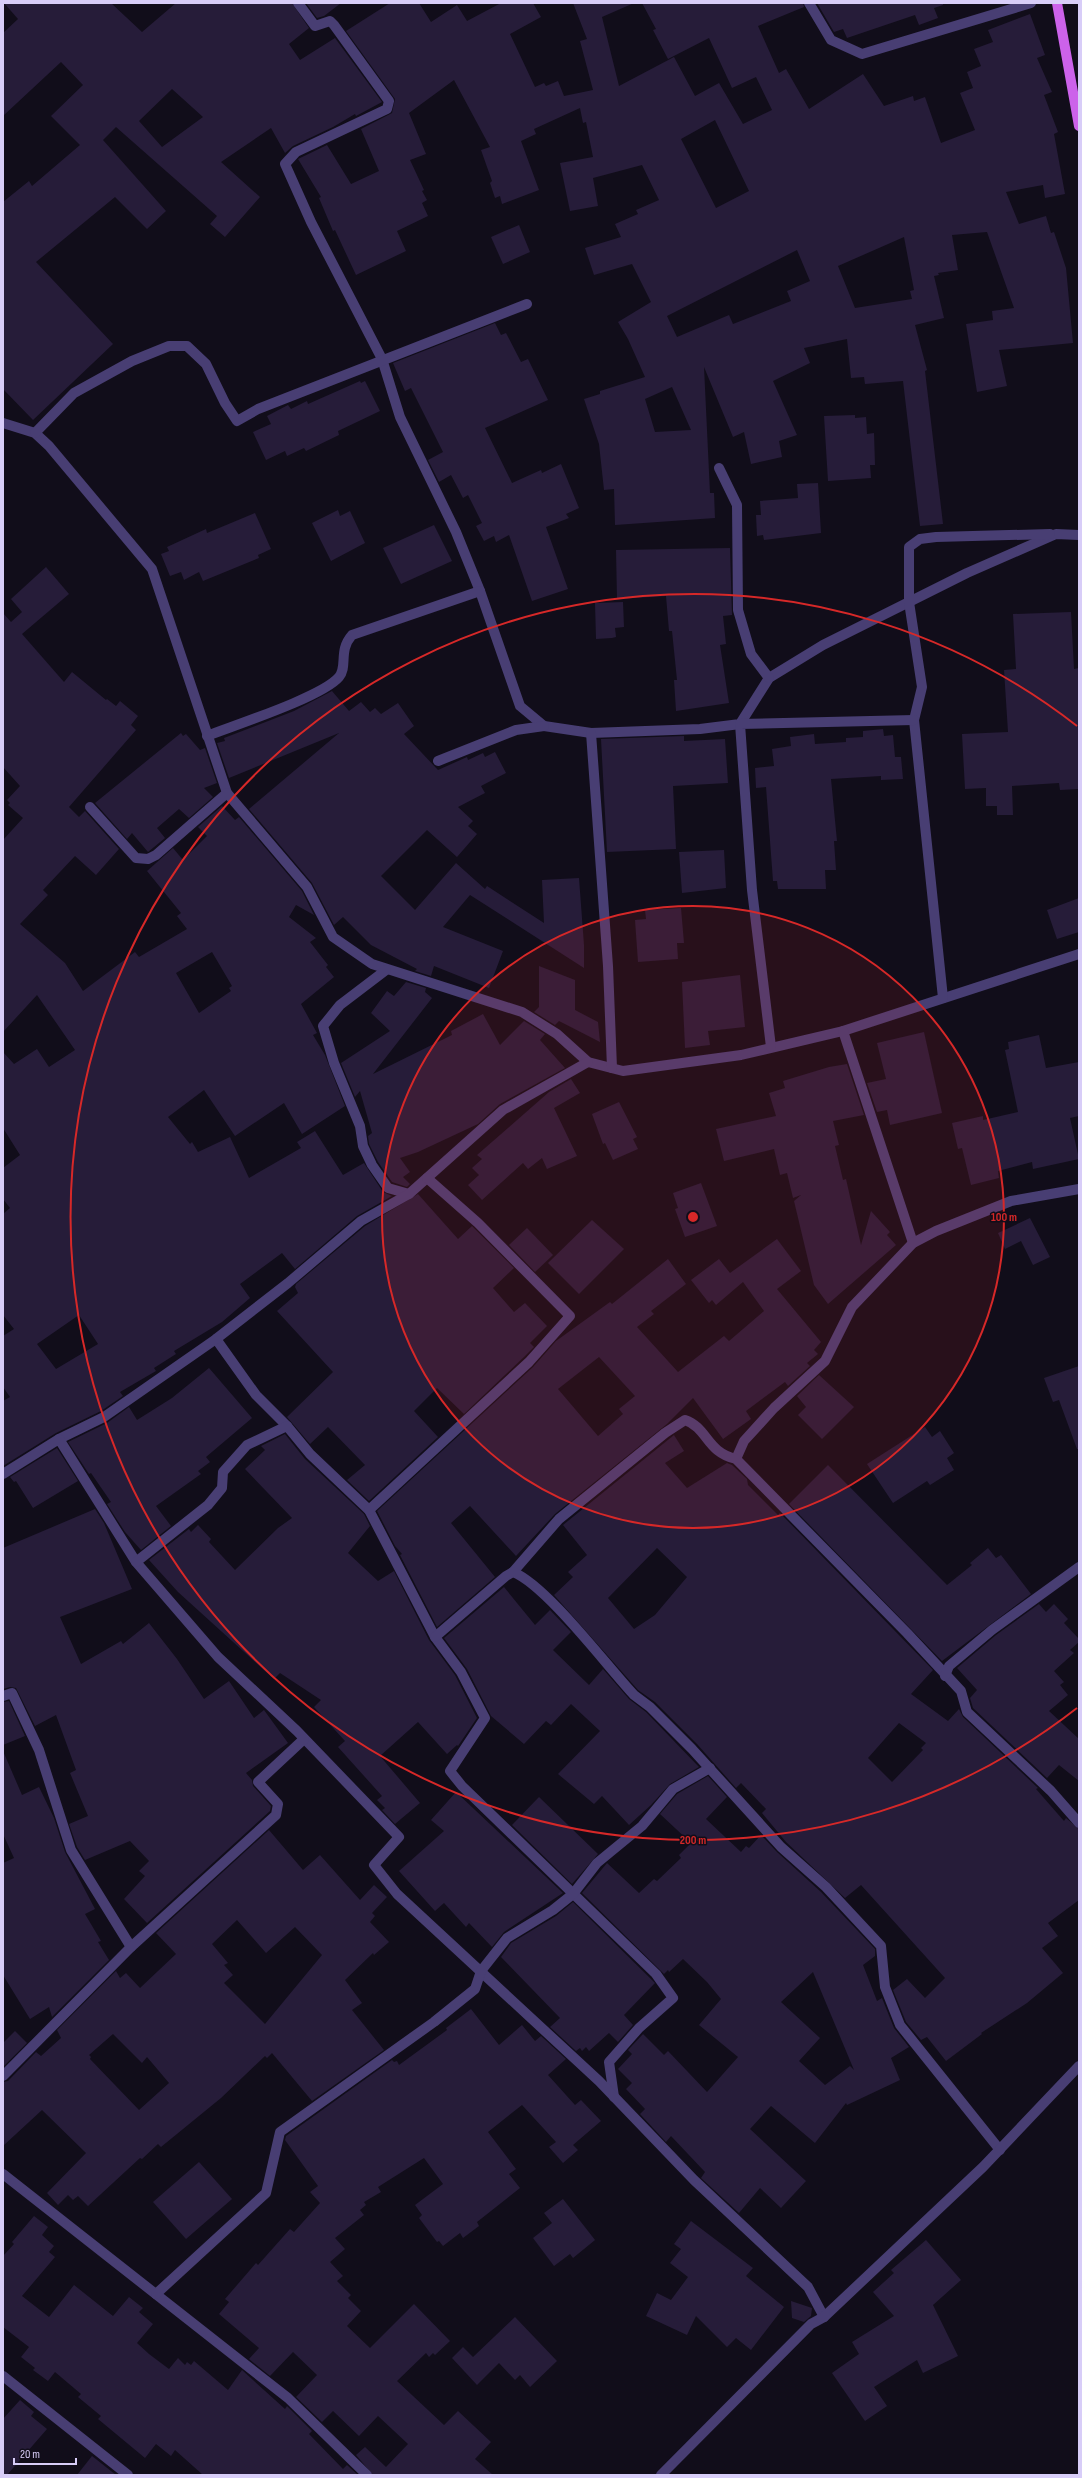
<svg xmlns="http://www.w3.org/2000/svg" width="1082" height="2478" font-family="'Sofia Sans Condensed',sans-serif">
<rect width="100%" height="100%" fill="#110d1a"/>
<g fill="#261c39" fill-rule="evenodd">
<path d="M4 3H111L142 32 176 3H292L309 28 289 44 300 60 335 38 382 102 356 116 355 114 333 127 293 146 285 153 271 128 221 162 260 197 225 237 210 224 217 216 116 127 103 140 166 211 147 229 115 197 36 262 113 344 33 420 3 389V202L29 181 32 186 80 145 51 116 83 85 61 62 3 116V33L18 19ZM172 89 203 117 162 147 139 121Z"/>
<path d="M306 3H341L324 16 317 18Z"/>
<path d="M390 3H419L431 22 457 5 467 21 501 3H533L541 17 510 34 535 87 544 83 546 86 558 81 564 96 593 90 580 41 587 39 573 3H634L602 17 619 86 674 57 695 96 719 83 743 124 772 110 756 77 732 88 709 38 668 59 653 30 656 29 642 3H803L804 7 758 26 779 73 786 69 809 109 863 74 884 106 913 96 914 101 925 97 941 143 975 130 960 93 973 88 967 72 981 66 974 49 993 42 988 30 1030 14 1045 55 1037 58 1052 92 1044 95 1058 132 1054 134 1065 194 1045 198 1043 185 1006 192 1019 224 1046 216 1051 233 1054 232 1066 268 1073 343 999 350 1007 386 977 392 966 324 993 320 992 311 1014 308 987 232 952 235 958 270 938 273 939 275 934 276 944 318 915 325 927 370 925 371 943 524 920 526 903 381 865 384 864 377 851 378 847 339 804 348 810 363 773 381 797 435 779 441 782 457 751 464 744 432 733 437 704 367 710 493H714L715 518 615 525 614 489 604 490 599 444 584 399 600 394V391L645 377 628 339 618 322 651 302 632 264 594 275 585 248 621 237 615 224 638 214 636 210 659 200 642 165 593 178 598 206 570 211 560 163 593 157 586 122 583 123 580 108 534 129 536 134 521 141 539 190 502 204 500 196 495 198 490 183 492 181 481 150 490 147 454 80 409 113 426 154 410 160 424 190 422 191 427 200 422 203 428 216 397 231 406 251 356 275 335 230 333 231 319 198 321 197 298 159 327 145 351 184 379 171 361 129 392 113 395 99 346 31ZM715 120 749 191 716 208 681 139ZM904 237 914 290 910 291 912 299 855 308 838 266ZM797 250 810 281 787 291 791 301 733 324 729 315 677 337 667 316ZM672 387 691 430 655 432 645 399Z"/>
<path d="M817 3H943V5L934 8 938 18 919 25 915 15 847 38 843 29 834 32Z"/>
<path d="M519 225 530 252 503 264 491 237Z"/>
<path d="M495 323 501 335 506 333 521 362 528 359 548 400 485 428 512 483 541 470 542 473 561 464 579 508 566 514 569 518 546 527 568 589 532 601 509 535 496 542 494 536 484 541 476 526 482 523 468 495 463 498 451 475 439 482 428 460 443 452 411 388 405 391 393 363Z"/>
<path d="M360 381 361 383 365 381 380 411 338 431 339 435 306 451 304 448 287 456 285 451 266 460 253 432 271 424 267 416 288 405 291 409 307 401 308 404Z"/>
<path d="M855 415V418L866 417 867 434 874 433 875 465H870L871 478 828 481 824 416Z"/>
<path d="M818 483 821 533 764 540 763 535 757 536 756 515H761L760 501 798 498 797 484Z"/>
<path d="M338 510 340 516 350 511 365 543 331 561 312 523Z"/>
<path d="M255 513 271 549 258 555 259 558 203 581 199 572 184 580 181 572 170 576 161 554 169 551 167 547 206 529 207 533Z"/>
<path d="M434 525 452 561 401 584 383 548Z"/>
<path d="M730 548 732 615 723 616 726 644 720 645 729 703 676 711 674 680H677L672 631H669L666 596 617 599 616 550Z"/>
<path d="M46 567 69 594 22 634 64 682 72 672 106 700 107 699 116 706 120 701 138 716 131 725 136 730 69 807 79 817 85 811 119 849 96 875 75 856 43 890 48 895 20 924 65 963 83 991 135 952 139 957 187 929 177 916 181 913 147 871 173 848 183 860 207 836 198 827 222 806 235 820 239 817 302 891 314 915 296 905 289 917 316 938 310 942 328 965 326 967 334 977 301 1004 317 1033 313 1035 325 1055 345 1106 302 1134 284 1103 235 1136 204 1090 168 1117 190 1144 192 1142 198 1152 230 1137 249 1178 301 1148 297 1142 315 1131 343 1175 364 1163 383 1192 392 1196 357 1216 295 1269 282 1253 240 1284 250 1298 222 1322 174 1351 176 1354 154 1368 156 1371 120 1392 123 1396 101 1411 56 1433 3 1466V1401L10 1397 3 1387V1336L14 1329 3 1315V1214L10 1208 3 1199V1168L20 1155 3 1128V1052L14 1064 37 1049 49 1067 75 1050 37 995 3 1032V840L23 818 8 805 10 803 7 800 20 786 3 767V613L11 622 22 612 11 599ZM212 952 232 986 229 988 231 991 199 1013 176 973ZM79 1315 98 1344 56 1369 37 1344Z"/>
<path d="M623 602 624 627 615 628 616 637 612 638 596 639 595 603Z"/>
<path d="M1071 612 1074 669 1079 668V789L1060 790 1059 783 1012 786 1013 815H997V806H986V788L965 789 962 734 1008 732 1004 670 1016 669 1013 614Z"/>
<path d="M332 691 349 711 361 702 370 712 375 708 381 714 398 703 414 726 404 734 438 770 467 757 468 760 483 753 485 757 495 752 506 773 481 786 485 793 458 807 473 821 468 826 477 834 457 857 427 830 381 876 415 910 456 863 485 889 487 886 544 923 542 880 579 878 584 945V968L470 895 443 927 503 951 489 988 434 966 431 976 415 971 417 969 371 945 343 917 334 925 312 883 249 809 339 733 229 778 217 743 225 741 224 738 294 711Z"/>
<path d="M883 729 884 736 893 735 895 757H901L903 779 881 780V776L831 779 837 841H834L836 870H825L826 889H778L777 881H773L766 787 756 788 755 768 774 766 772 749 791 746 790 737 814 734 815 744 846 742V738L863 737V731Z"/>
<path d="M181 733 183 736 186 734 200 750 205 748 217 783 204 788 213 797 189 818 179 809 157 828 165 838 148 852 132 833 127 839 95 803Z"/>
<path d="M684 736V741L725 739 728 783 673 786 676 849 607 852 601 739Z"/>
<path d="M724 850 726 888 682 893 679 852Z"/>
<path d="M1079 898V932L1057 939 1047 910Z"/>
<path d="M681 908 684 943H677L678 959 638 962 635 920 646 919 645 910Z"/>
<path d="M539 966 575 980V1010L598 1022 600 1042 559 1021 555 1025 534 1012 539 1007Z"/>
<path d="M740 975 745 1027 708 1031 710 1045 685 1048 682 982Z"/>
<path d="M406 982 426 988 425 992 432 998 373 1074 452 1035 451 1031 483 1014 500 1045 524 1021 545 1034 540 1040 565 1068 500 1104 478 1124 418 1152 400 1158 410 1172 403 1177 410 1184 407 1187 392 1182 378 1162 369 1144 368 1136 372 1133 360 1091 355 1097 341 1063 390 1031 371 1013 387 991 394 996Z"/>
<path d="M924 1032 942 1113 890 1125 887 1110 877 1112 867 1083 886 1079 877 1043Z"/>
<path d="M1039 1035 1046 1068 1079 1062V1116L1070 1118 1079 1159 1033 1169 1032 1162 998 1171 999 1178 971 1185 962 1148 958 1149 952 1123 983 1116V1120L1018 1112 1005 1050 1009 1049 1008 1042Z"/>
<path d="M847 1064 864 1115 833 1121 839 1145 835 1146 843 1180 846 1179 861 1245 871 1211 890 1232 887 1235 896 1245 828 1304 814 1285 794 1201 801 1195 793 1198 787 1173 780 1175 774 1149 724 1161 716 1129 776 1116 769 1093 785 1088 783 1081 829 1067Z"/>
<path d="M571 1079 580 1093 554 1108 577 1156 547 1169 542 1158 528 1169 523 1163 482 1200 468 1185 479 1175 472 1168 482 1159 477 1155 549 1092Z"/>
<path d="M619 1102 637 1137 633 1139 638 1149 613 1160 605 1143 603 1144 592 1114Z"/>
<path d="M701 1183 717 1226 685 1237 675 1209 678 1208 673 1193Z"/>
<path d="M418 1194 458 1239 472 1226 514 1268 493 1288 514 1312 525 1303 547 1326 530 1343 534 1347 524 1357 464 1414 437 1388 414 1411 438 1437 369 1501 347 1480 365 1465 328 1427 310 1444 287 1417 333 1372 277 1311 298 1293 295 1287 296 1284 365 1226Z"/>
<path d="M1030 1218 1050 1257 1033 1265 1021 1241 1005 1249 998 1233Z"/>
<path d="M592 1220 624 1249 579 1294 548 1263Z"/>
<path d="M527 1228 553 1255 535 1272 509 1245Z"/>
<path d="M777 1239 801 1271 777 1289 821 1342 814 1350 818 1354 807 1363 810 1366 788 1386 785 1382 746 1411 751 1419 723 1439 693 1398 667 1424 555 1514 516 1556 470 1506 451 1523 495 1577 437 1627 400 1555 402 1554 395 1546 377 1511 533 1367 556 1341 610 1302 612 1304 668 1259 686 1284 651 1311 654 1314 637 1327 678 1372 724 1336 729 1341 764 1311 743 1282 716 1305 712 1300 709 1303 691 1280 719 1259 730 1273ZM599 1357 635 1396 619 1409 623 1414 598 1436 558 1389Z"/>
<path d="M1079 1366V1449H1077L1059 1400 1053 1402 1044 1378Z"/>
<path d="M209 1368 252 1418 206 1457 210 1462 198 1471 201 1474 156 1506 171 1526 141 1550 125 1532 107 1504 111 1502 91 1473 89 1474 68 1442 107 1423 129 1407 137 1420 172 1398Z"/>
<path d="M819 1375 854 1407 822 1439 798 1415 806 1407 797 1396Z"/>
<path d="M925 1427 932 1437 940 1431 954 1453 947 1458 954 1470 930 1485 927 1481 893 1503 867 1464Z"/>
<path d="M285 1434 305 1459 364 1514 370 1526 348 1553 378 1581 394 1571 429 1640 455 1675 477 1718 458 1746 457 1745 447 1754 418 1722 380 1756 420 1803 395 1824 382 1810 385 1808 377 1800 382 1796 338 1747 345 1741 314 1707 321 1700 280 1673 274 1679 178 1592 149 1560 189 1529 191 1532 198 1525 211 1539 209 1542 235 1570 278 1528 292 1518 245 1469 265 1450 261 1446Z"/>
<path d="M674 1435 684 1451 665 1463 687 1488 727 1463 732 1465 747 1479 748 1485 778 1515 780 1513 933 1670 911 1694 948 1721 959 1709 963 1717 1038 1788 1036 1789 1064 1821 1066 1818 1079 1829V1900L1048 1923 1058 1936 1042 1948 1063 1973 1027 2003 981 2033 982 2034 946 2061 927 2037 921 2040 906 2022 893 1990 907 1979 925 1998 945 1978 861 1885 845 1898 786 1842 762 1813 766 1809 741 1783 736 1788 697 1744 655 1702 638 1690 554 1595 573 1577 568 1572 587 1555 563 1525ZM657 1548 687 1577 655 1615 634 1629 608 1598ZM899 1723 926 1743 921 1748 923 1750 892 1782 868 1758Z"/>
<path d="M57 1448 78 1481 33 1508 16 1481 14 1482 10 1477Z"/>
<path d="M828 1465 947 1585 972 1565 970 1563 988 1548 996 1558 1001 1555 1031 1594 942 1661 789 1504Z"/>
<path d="M95 1509 104 1523 132 1589 60 1617 81 1664 121 1641 123 1644 149 1623 177 1659 204 1699 229 1681 254 1718 264 1710 288 1743 246 1773 252 1780 253 1786 271 1806 270 1811 147 1923 124 1899 145 1876 139 1871 149 1861 130 1841 85 1860 77 1847 69 1824 88 1816 70 1773 76 1770 56 1715 35 1726 16 1688 10 1687 3 1689V1548Z"/>
<path d="M504 1587 535 1625 550 1610 571 1632 553 1650 589 1685 603 1669 629 1699 646 1712 699 1767 670 1784 651 1805 629 1825 602 1796 594 1804 558 1774 600 1731 571 1704 551 1725 546 1721 524 1744 491 1716 467 1669 444 1638Z"/>
<path d="M1039 1604 1046 1612 1054 1604 1068 1619 1064 1623 1079 1639V1642L1070 1650 1074 1653 1054 1671 1064 1682 1060 1685 1068 1695 1049 1711 1079 1739V1781L1059 1765 1047 1778 973 1708 970 1698 977 1690 957 1668 996 1635Z"/>
<path d="M9 1701 25 1736 3 1745V1702Z"/>
<path d="M3 1751 22 1795 39 1787 54 1818 65 1852 95 1909 85 1914 101 1941 98 1942 109 1960 52 2017 49 2007 30 2019 3 1975V1863L14 1858 3 1834Z"/>
<path d="M708 1776 727 1797 706 1819 741 1852 746 1846 749 1848 761 1835 777 1852 821 1892 875 1949V1956L863 1965 877 2001 882 1998 894 2028 909 2047 891 2058 900 2080 847 2105 846 2103 815 2143 771 2106 750 2129 806 2181 781 2208 760 2188 739 2213 701 2178 705 2172 671 2136 666 2142 640 2114 645 2109 626 2089 632 2083 618 2069 632 2054 628 2050 643 2034 664 2055 668 2051 707 2092 738 2057 699 2025 721 1999 707 1982 683 1959 669 1972 668 1970 664 1974 582 1893 607 1863 639 1893 654 1879 657 1881 681 1858 679 1855 691 1843 660 1814 677 1794ZM813 1972 854 2070 850 2066 825 2085 799 2061 820 2038 781 2002Z"/>
<path d="M456 1792 563 1893 504 1932 492 1947 469 1923 466 1927 444 1903 435 1911 399 1871 444 1831 431 1820Z"/>
<path d="M539 1797 598 1854 572 1884 512 1825Z"/>
<path d="M269 1830 303 1870 320 1855 360 1900 374 1885 387 1897 372 1913 375 1916 370 1922 389 1942 374 1955 373 1953 345 1980 362 2003 352 2010 384 2050 312 2101 272 2053 267 2058 265 2056 221 2098 161 2147 158 2144 142 2159 140 2158 88 2206 78 2196 73 2200 68 2195 58 2205 47 2193 86 2153 42 2110 3 2146V2082L8 2081 36 2052 41 2056 61 2038 57 2030 116 1971 120 1978 126 1973 140 1988 176 1954 156 1933ZM237 1920 266 1953 295 1927 322 1955 265 2024 224 1983 233 1975 224 1965 228 1963 212 1944ZM113 2034 142 2063 147 2057 169 2083 139 2110 90 2059 91 2057 89 2055Z"/>
<path d="M573 1902 655 1983 624 2015 633 2025 618 2042 609 2033 589 2051 586 2047 582 2051 580 2048 576 2051 550 2027 560 2018 501 1957 511 1943 556 1916Z"/>
<path d="M471 2009 499 2045 522 2025 535 2041 541 2036 566 2059 548 2075 575 2105 581 2100 601 2121 573 2145 578 2150 563 2163 549 2147 556 2142 522 2105 488 2132 516 2169 509 2174 520 2188 477 2222 479 2226 463 2238 460 2233 443 2246 439 2241 437 2242 419 2218 422 2215 415 2205 443 2184 424 2158 378 2187 381 2192 364 2202 366 2205 360 2210 364 2215 335 2238 345 2249 330 2262 343 2276 337 2281 351 2295 348 2298 361 2311 347 2326 370 2348 414 2304 450 2341 435 2355 433 2353 429 2357 426 2353 397 2381 444 2425 458 2411 491 2442 475 2459 493 2475H373L356 2455 365 2447 386 2467 408 2444 378 2416 359 2436 333 2411 322 2422 296 2397 317 2375 293 2352 270 2376 249 2359 259 2348 219 2314 229 2302 225 2299 256 2263 258 2265 290 2229 294 2232 320 2203 310 2192 318 2186 285 2140 286 2136 392 2060 394 2062 397 2061 399 2065 447 2030 446 2028Z"/>
<path d="M15 2031 27 2043 3 2067V2043Z"/>
<path d="M199 2162 232 2199 186 2239 153 2202Z"/>
<path d="M563 2199 595 2240 573 2258 570 2254 554 2266 533 2238 552 2223 544 2213Z"/>
<path d="M34 2216 48 2227 42 2235 54 2246 49 2252 55 2257 22 2296 49 2317 74 2285 113 2316 129 2297 143 2308 139 2312 153 2324 137 2343 149 2354 169 2369 178 2358 185 2365 187 2362 191 2365 194 2361 228 2390 242 2370 285 2409 287 2406 312 2431 309 2434 343 2469 347 2465 358 2475H203L175 2450 171 2456 156 2444 145 2458 98 2419 101 2416 78 2397 81 2394 55 2372 48 2381 33 2370 35 2368 21 2357 29 2347 3 2327V2256L14 2244 12 2242Z"/>
<path d="M691 2221 753 2268 746 2276 784 2307 751 2350 736 2338 727 2347 696 2316 687 2335 646 2316 657 2293 671 2300 688 2277 670 2263 681 2249 674 2244Z"/>
<path d="M926 2240 961 2280 933 2305 958 2356 923 2373 917 2360 874 2387 887 2406 865 2421 832 2373 859 2354 852 2342 894 2316 873 2292 894 2273 891 2270Z"/>
<path d="M791 2301 812 2308 811 2316 804 2322 792 2318Z"/>
<path d="M515 2317 557 2361 530 2387 520 2375 515 2380 499 2363 477 2385 452 2358 463 2347 473 2357Z"/>
<path d="M20 2400 34 2412 31 2416 47 2429 7 2475H3V2419Z"/>
<path d="M92 2456 116 2475H77Z"/>
</g>
<g fill="none" stroke-linecap="round" stroke-linejoin="round">
<g stroke="#483e73" stroke-width="10">
<path d="M298 3 315 26 330 21 334 25 389 101 387 109 296 152 285 164 311 222 382 359 400 417 456 532 480 591 520 706 544 726 591 733 700 729 740 724 769 678 823 645 967 573 1056 534 1079 535"/>
<path d="M809 3 831 40 862 54 1031 3"/>
<path d="M3 423 35 433 49 446 152 569 227 793 307 887 333 937 372 964 522 1012 557 1034 588 1062 623 1071 741 1055 843 1031 1079 954"/>
<path d="M35 433 74 393 132 361 169 346H187L206 364 225 403 237 421 258 409 527 304"/>
<path d="M719 468 737 505 738 610 751 654 769 678"/>
<path d="M591 733 608 966 612 1068"/>
<path d="M207 736C235 725 322 697 339 677 348 666 338 651 352 635L480 591"/>
<path d="M438 761 516 730 544 726"/>
<path d="M90 807 136 858 148 859 156 855 227 793"/>
<path d="M386 970 340 1005 323 1026 334 1063 360 1126 363 1146 372 1165 388 1188 409 1194"/>
<path d="M943 998 914 720 922 687 909 602V547L920 539 936 537 1050 534"/>
<path d="M843 1031 913 1243"/>
<path d="M771 1047 752 890 740 724 914 720"/>
<path d="M216 1339 256 1395 287 1426 310 1454 369 1510 435 1637 461 1672 485 1718 450 1771 462 1786 656 1974 673 1998 639 2028 609 2062 614 2097"/>
<path d="M59 1439 104 1417 216 1339 288 1283 361 1221 409 1194 503 1110 588 1062"/>
<path d="M736 1459 744 1441 774 1408 825 1361 852 1307 913 1243 936 1231 1011 1201 1079 1189"/>
<path d="M3 1474 59 1439 136 1562 218 1657 297 1731 399 1837 374 1865 397 1894 599 2081 694 2180 808 2287 824 2317"/>
<path d="M369 1510 529 1362 570 1316 478 1223 427 1178"/>
<path d="M136 1562 208 1505 222 1488 223 1472 247 1445 287 1426"/>
<path d="M513 1572 559 1519 665 1433 685 1420C708 1428 706 1452 736 1459L907 1633 961 1691 967 1712 1051 1791 1079 1823"/>
<path d="M435 1637 506 1576 513 1572C547 1586 606 1665 634 1695L650 1707 692 1749 781 1847 826 1887 881 1946 885 1987 900 2025 1000 2150"/>
<path d="M945 1676 949 1666 992 1630 1079 1567"/>
<path d="M3 1696 12 1693 39 1750 71 1850 131 1947"/>
<path d="M3 2076 131 1947 276 1815 278 1804 258 1782 304 1739"/>
<path d="M3 2174 288 2398 367 2475"/>
<path d="M156 2294 266 2193 280 2132 434 2022 475 1989 481 1971 507 1938 553 1910 573 1894 597 1863 642 1826 673 1789 710 1768"/>
<path d="M3 2376 128 2475"/>
<path d="M661 2475 811 2324 824 2317 983 2167 1079 2066"/>
</g>
<path stroke="#cc62ea" stroke-width="10" d="M1057 3 1079 126"/>
</g>
<circle cx="693" cy="1217" r="311" fill="#d62828" fill-opacity=".12"/>
<g fill="none" stroke="#d62828" stroke-width="2">
<circle cx="693" cy="1217" r="311"/>
<path d="M1077 1708A623 623 0 1 1 1077 726"/>
</g>
<circle cx="693" cy="1217" r="6" fill="#d62828" stroke="#110d1a" stroke-width="2"/>
<g font-size="12" text-anchor="middle" font-weight="bold" fill="#d62828" stroke="#110d1a" stroke-width="3" stroke-linejoin="round" paint-order="stroke">
<text x="1004" y="1221">100 m</text>
<text x="693" y="1844">200 m</text>
</g>
<rect width="1082" height="2478" fill="none" stroke="#d8cdf8" stroke-width="8"/>
<path d="M14 2458v6h62v-6" fill="none" stroke="#d8cdf8" stroke-width="2"/>
<text x="20" y="2458" font-size="12" fill="#d8cdf8" stroke="#110d1a" stroke-width="3" paint-order="stroke">20 m</text>
</svg>
